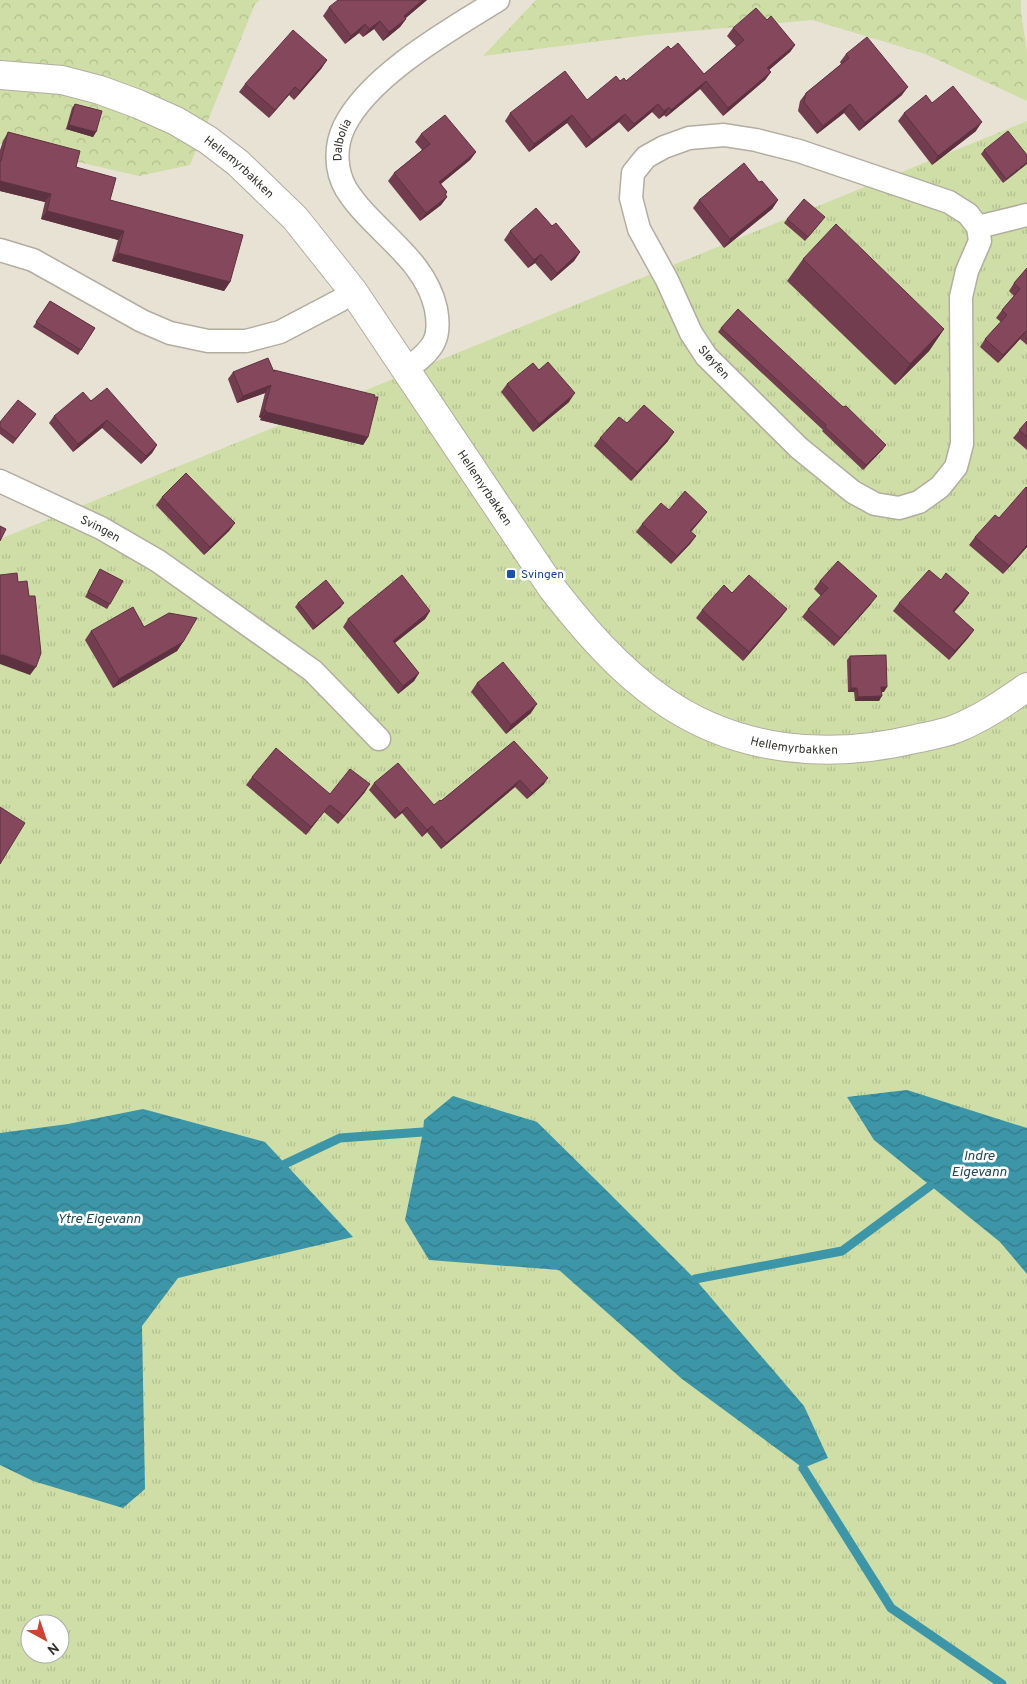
<svg xmlns="http://www.w3.org/2000/svg" width="1027" height="1684" font-family="Overpass,sans-serif">
<defs>
<pattern id="forest-crowns" width="20" height="18" patternUnits="userSpaceOnUse" patternTransform="scale(1.25)"><rect width="20" height="18" fill="#cedea6"/><path d="M2 6a3 3 0 1 1 6 0M12 15a3 3 0 1 1 6 0" fill="none" stroke="#b2bf8f"/></pattern>
<pattern id="park-tufts" width="24" height="20" patternUnits="userSpaceOnUse" patternTransform="scale(1.25)"><rect width="24" height="20" fill="#cedea6"/><path d="M3 7l-1-3M5 7V3M7 7l1-3M15 17l-1-3M17 17v-4M19 17l1-3" fill="none" stroke="#b2bf8f"/></pattern>
<pattern id="water-waves" width="16" height="10" patternUnits="userSpaceOnUse" patternTransform="scale(1.25)"><rect width="16" height="10" fill="#3c96a8"/><path d="M0 5q4-4 8 0t8 0" fill="none" stroke="#337b89"/></pattern>
</defs>
<rect width="100%" height="100%" fill="#e8e2d5"/>
<g fill="url(#forest-crowns)">
<path d="M0 0H260L255 4 190 165 139 176 0 144Z"/>
<path d="M536 0H1021V12L1027 52V101L925 54 812 20 648 35 483 56Z"/>
</g>
<path fill="url(#park-tufts)" fill-rule="evenodd" d="M1027 121V1684H0V539ZM30 1624H60V1654H30Z"/>
<g fill="url(#water-waves)">
<path d="M907 1090 1027 1128V1274L1000 1242 874 1140 847 1097Z"/>
<path d="M453 1096 537 1122 603 1187 695 1279 804 1406 828 1458 803 1468 682 1379 559 1270 429 1260 405 1220 423 1132 424 1120Z"/>
<path d="M143 1109 265 1142 353 1237 178 1278 142 1326 145 1489 123 1508 33 1481 0 1465V1133L68 1124Z"/>
</g>
<g fill="none" stroke-linecap="round" stroke-linejoin="round">
<g stroke="#3c96a8" stroke-width="9">
<path d="M285 1164 340 1138 423 1132"/>
<path d="M695 1279 842 1251 930 1186"/>
<path d="M803 1468 891 1608 1002 1684"/>
</g>
<g stroke="#b3ada1" stroke-width="25">
<g id="street">
<path d="M724 135 756 140 799 151 949 202 968 214 978 227 980 241 967 271 961 297 962 444 956 467 940 487 919 502 899 508 875 504 853 492 799 448 706 356 691 333 667 280 639 229 631 198 633 173 646 157 664 147 689 138Z"/>
<path d="M978 227 1027 215"/>
<path d="M0 250 33 260 142 321 170 333 208 341H246L280 332 339 301 353 291"/>
<path id="s1" d="M407 369C416 362 428 354 434 342 439 332 438 320 436 309 425 257 372 231 346 189 335 170 335 146 344 127 369 75 450 30 498 0"/>
<path id="s2" d="M0 481 101 528 158 561 313 671 379 739"/>
</g>
</g>
<g stroke="#b3ada1" stroke-width="30">
<g id="secondary">
<path id="s3" d="M0 75 62 80 100 90 138 104 176 121 208 140 238 163 295 218 353 291 552 588C584 629 618 669 661 699 736 752 827 760 915 739 928 736 942 734 955 729 981 719 1004 703 1027 687"/>
</g>
</g>
<use href="#street" stroke="#fff" stroke-width="22"/>
<use href="#secondary" stroke="#fff" stroke-width="28"/>
</g>
<g fill="#723d4f">
<path d="M427 0 406 18V19L400 27 383 41 374 29 363 37 359 33 345 44 323 16 329 7Z"/>
<path d="M767 20 795 45 790 52 769 70 771 72 765 80 723 116 700 89 666 117 664 115 659 119 652 112 628 132 619 122 586 148 567 123 529 152 505 121 510 113 587 100 620 81H626L671 49 704 74 736 46 727 36 733 28Z"/>
<path d="M846 54 902 95 859 131 844 113 817 134 798 111 800 101 806 93 841 64 840 62Z"/>
<path d="M327 60 321 69 294 100 289 95 269 118 239 92 245 84Z"/>
<path d="M932 103 976 131 932 165 898 121 904 113Z"/>
<path d="M75 104 96 132 93 137 66 129 72 108Z"/>
<path d="M8 132 76 167 110 200 230 282 224 291 112 261 118 240 41 219 45 202 0 191V150L3 141Z"/>
<path d="M421 134 476 152 470 160 441 184 447 192 446 195 447 197 441 205 420 221 388 181 394 173 422 150 415 142Z"/>
<path d="M984 150 1027 155 1003 183 981 154Z"/>
<path d="M759 182 778 200 772 209 724 248 693 208 699 200Z"/>
<path d="M787 219 822 221 805 241 784 223Z"/>
<path d="M552 226 580 252 574 261 551 281 535 263 528 268 504 240 510 231Z"/>
<path d="M803 259 944 329 929 351 895 385 787 281Z"/>
<path d="M1027 268V345L1020 339 998 363 980 347 985 339 1001 322 996 318 1002 310 1014 296 1009 291 1014 283Z"/>
<path d="M50 301 95 328 78 355 33 327Z"/>
<path d="M721 328 883 449 863 470 822 431 823 430 718 332Z"/>
<path d="M274 370 368 437 363 445 260 420 261 418 259 417 265 393 237 403 228 379 233 372 273 371Z"/>
<path d="M539 370 569 402 533 432 501 392 507 384Z"/>
<path d="M91 401 157 445 152 453 141 464 102 428 73 452 49 423 54 416Z"/>
<path d="M36 414 13 444 0 434V422Z"/>
<path d="M1027 421V450L1013 438Z"/>
<path d="M627 423 668 441 631 481 594 446 600 438Z"/>
<path d="M1027 488V547L1003 574 969 545 975 537 999 518Z"/>
<path d="M162 497 235 523 229 531 204 555 156 505Z"/>
<path d="M669 510 707 512 701 520 691 532 696 536 690 544 671 564 636 532 642 524Z"/>
<path d="M100 569 110 604 107 609 85 597Z"/>
<path d="M941 580 969 593 954 612 974 630 968 638 949 660 893 611 899 603Z"/>
<path d="M820 581 871 604 834 646 802 617 808 609 821 596 814 589Z"/>
<path d="M732 593 787 609 781 617 743 661 696 618 702 610Z"/>
<path d="M298 603 341 607 313 630 295 607Z"/>
<path d="M430 611 425 619 395 643 419 673 414 681 398 694 343 627 348 619Z"/>
<path d="M144 627 183 642 177 651 113 688 85 640 91 631Z"/>
<path d="M850 656 884 692H882L879 701H855L854 692H848L847 660Z"/>
<path d="M477 683 531 713 506 734 471 692Z"/>
<path d="M514 741 544 784 527 799 515 787 441 849 427 832 422 837 402 813 395 819 369 790 374 783 434 805 441 801Z"/>
<path d="M252 777 330 794 365 792 338 824 324 812 306 835 246 785Z"/>
</g>
<g fill="#5d3240">
<path d="M423 0H427L398 24 404 16Z"/>
<path d="M406 19 400 27 383 41 389 32Z"/>
<path d="M380 21 374 29 363 37 369 29Z"/>
<path d="M365 24 359 33 345 44 351 36Z"/>
<path d="M795 45 790 52 762 76 767 68Z"/>
<path d="M327 60 321 69 294 100 300 91Z"/>
<path d="M771 72 765 80 723 116 728 108Z"/>
<path d="M706 81 700 89 666 117 671 110Z"/>
<path d="M295 87 289 95 269 118 275 110Z"/>
<path d="M908 87 902 95 859 131 865 123Z"/>
<path d="M658 104 652 112 628 132 634 124Z"/>
<path d="M850 104 844 113 817 134 823 126Z"/>
<path d="M669 107 664 115 659 119 664 111Z"/>
<path d="M625 114 619 122 586 148 592 140Z"/>
<path d="M572 115 567 123 529 152 534 144Z"/>
<path d="M982 122 976 131 932 165 938 156Z"/>
<path d="M69 125 96 132 93 137 66 129Z"/>
<path d="M476 152 470 160 433 190 439 182Z"/>
<path d="M1027 162V164L1003 183 1006 179Z"/>
<path d="M0 181 51 194 45 202 0 191Z"/>
<path d="M447 197 441 205 420 221 426 213Z"/>
<path d="M778 200 772 209 724 248 730 239Z"/>
<path d="M47 211 124 231 118 240 41 219Z"/>
<path d="M580 252 574 261 551 281 557 273Z"/>
<path d="M118 253 230 282 224 291 112 261Z"/>
<path d="M541 254 535 263 528 268 534 260Z"/>
<path d="M944 329 929 351 895 385 910 364Z"/>
<path d="M1026 331 1020 339 998 363 1003 355Z"/>
<path d="M271 385 265 393 237 403 243 396Z"/>
<path d="M575 393 569 402 533 432 539 424Z"/>
<path d="M264 410H266L261 418 259 417Z"/>
<path d="M266 412 368 437 363 445 260 420Z"/>
<path d="M107 420 102 428 73 452 78 444Z"/>
<path d="M674 432 668 441 631 481 637 472Z"/>
<path d="M157 445 152 453 141 464 146 456Z"/>
<path d="M886 445 883 449 863 470 866 465Z"/>
<path d="M707 512 701 520 684 539 690 531Z"/>
<path d="M235 523 229 531 204 555 210 547Z"/>
<path d="M696 536 690 544 671 564 677 556Z"/>
<path d="M1027 545V547L1003 574 1009 566Z"/>
<path d="M969 593 963 602 947 620 953 611Z"/>
<path d="M877 596 871 604 834 646 840 638Z"/>
<path d="M344 603 341 607 313 630 316 626Z"/>
<path d="M787 609 781 617 743 661 749 652Z"/>
<path d="M430 611 425 619 387 649 393 641Z"/>
<path d="M974 630 968 638 949 660 955 651Z"/>
<path d="M183 642 177 651 113 688 119 679Z"/>
<path d="M0 655H4L36 667 30 675 0 664Z"/>
<path d="M419 673 414 681 398 694 403 686Z"/>
<path d="M881 687H887L884 692H878Z"/>
<path d="M851 688H857L854 692H848Z"/>
<path d="M882 696 879 701H855L858 697Z"/>
<path d="M537 704 531 713 506 734 511 725Z"/>
<path d="M548 778 544 784 527 799 532 793Z"/>
<path d="M520 780 515 787 441 849 446 843Z"/>
<path d="M370 784 365 792 338 824 344 816Z"/>
<path d="M330 805 324 812 306 835 311 827Z"/>
<path d="M407 807 402 813 395 819 400 813Z"/>
<path d="M432 826 427 832 422 837 427 830Z"/>
</g>
<g fill="#85475c" stroke="#5d3240">
<path d="M338 0H423L404 16 406 19 389 32 380 21 369 29 365 24 351 36 329 7Z"/>
<path d="M756 8 767 20 771 16 795 45 767 68 771 72 728 108 706 81 671 110 669 107 664 111 658 104 634 124 625 114 592 140 572 115 534 144 510 113 565 71 587 100 616 76 620 81 624 78 626 81 668 46 671 49 678 43 704 74 744 40 733 28Z"/>
<path d="M293 30 327 60 300 91 295 87 275 110 245 84Z"/>
<path d="M867 37 908 87 865 123 850 104 823 126 804 102 806 93 849 58 846 54Z"/>
<path d="M953 86 982 122 938 156 904 113 926 95 932 103Z"/>
<path d="M75 104 102 111 96 132 69 125Z"/>
<path d="M445 115 476 152 439 182 447 192 445 194 447 197 426 213 394 173 430 144 421 134Z"/>
<path d="M1008 131 1027 155V162L1006 179 984 150Z"/>
<path d="M8 132 80 151 76 167 116 178 110 200 243 235 230 282 118 253 124 231 47 211 51 194 0 181V161H1Z"/>
<path d="M744 163 759 182 762 181 778 200 730 239 699 200Z"/>
<path d="M804 199 825 217 808 237 787 219Z"/>
<path d="M536 208 552 226 556 223 580 252 557 273 541 254 534 260 510 231Z"/>
<path d="M836 224 944 329 910 364 803 259Z"/>
<path d="M1027 268V332L1026 331 1003 355 985 339 1007 315 1002 310 1020 289 1014 283Z"/>
<path d="M50 301 95 328 81 350 36 322Z"/>
<path d="M738 309 843 407 846 406 886 445 866 465 825 427 826 425 721 328Z"/>
<path d="M268 358 274 372V370L375 395 374 397H378L368 437 266 412V410H264L271 385 243 396 233 372Z"/>
<path d="M548 362 575 393 539 424 507 384 533 363 539 370Z"/>
<path d="M107 388 157 445 146 456 107 420 78 444 54 416 83 392 91 401Z"/>
<path d="M18 400 36 414 16 439 0 427V422Z"/>
<path d="M644 405 674 432 637 472 600 438 619 417 627 423Z"/>
<path d="M1027 421V437L1019 430Z"/>
<path d="M186 473 235 523 210 547 162 497Z"/>
<path d="M1026 487 1027 488V545L1009 566 975 537 995 515 999 518Z"/>
<path d="M685 491 707 512 690 531 696 536 677 556 642 524 661 503 669 510Z"/>
<path d="M0 526 6 529 0 541Z"/>
<path d="M838 561 877 596 840 638 808 609 828 588 820 581Z"/>
<path d="M100 569 123 581 110 604 88 592Z"/>
<path d="M929 570 941 580 946 573 969 593 953 611 974 630 955 651 899 603Z"/>
<path d="M17 573 18 582 27 581 29 596H35L41 653 36 667 4 655H0V575Z"/>
<path d="M402 575 430 611 393 641 419 673 403 686 348 619Z"/>
<path d="M749 575 787 609 749 652 702 610 724 585 732 593Z"/>
<path d="M326 580 344 603 316 626 298 603Z"/>
<path d="M133 607 144 627 169 613 197 618 183 642 119 679 91 631Z"/>
<path d="M886 655 887 687H881L882 696 858 697 857 688H851L850 656Z"/>
<path d="M503 662 537 704 511 725 477 683Z"/>
<path d="M514 741 548 778 532 793 520 780 446 843 432 826 427 830 407 807 400 813 374 783 398 763 434 805 440 800 441 801Z"/>
<path d="M276 748 330 794 350 769 370 784 344 816 330 805 311 827 252 777Z"/>
<path d="M0 807 25 823 0 864Z"/>
</g>
<rect fill="#1a4fb4" stroke="#fff" stroke-width="2" x="506" y="569" width="10" height="10" rx="2.5"/>
<g text-anchor="middle" stroke-width="5" stroke-linejoin="round" paint-order="stroke">
<g font-size="12" fill="#35332e" stroke="#fff">
<text dy="4" stroke="none"><textPath href="#s1" startOffset="275">Dalbolia</textPath></text>
<text dy="4" stroke="none"><textPath href="#s3" startOffset="262">Hellemyrbakken</textPath></text>
<text transform="translate(714 362) rotate(48)" y="4">Sløyfen</text>
<text dy="4" stroke="none"><textPath href="#s3" startOffset="668">Hellemyrbakken</textPath></text>
<text dy="4" stroke="none"><textPath href="#s2" startOffset="111">Svingen</textPath></text>
<text dy="4" stroke="none"><textPath href="#s3" startOffset="1088">Hellemyrbakken</textPath></text>
</g>
<g font-size="12" fill="#164399" stroke="#fff" text-anchor="start">
<text x="521" y="578">Svingen</text>
</g>
<g font-size="14" font-style="italic" fill="#224a52" stroke="#fff">
<text x="979" y="1160">Indre<tspan x="979" dy="16">Eigevann</tspan></text>
<text x="99" y="1223">Ytre Eigevann</text>
</g>
</g>
<g transform="translate(45 1639) rotate(140)"><circle r="24" fill="#ffffff" stroke="#aeadab"/>
<path d="M0-4L9 19L0 12L-9 19Z" fill="#d04332"/>
<text y="-8" font-size="14" font-weight="bold" text-anchor="middle" fill="#35332e">N</text>
</g>
</svg>
